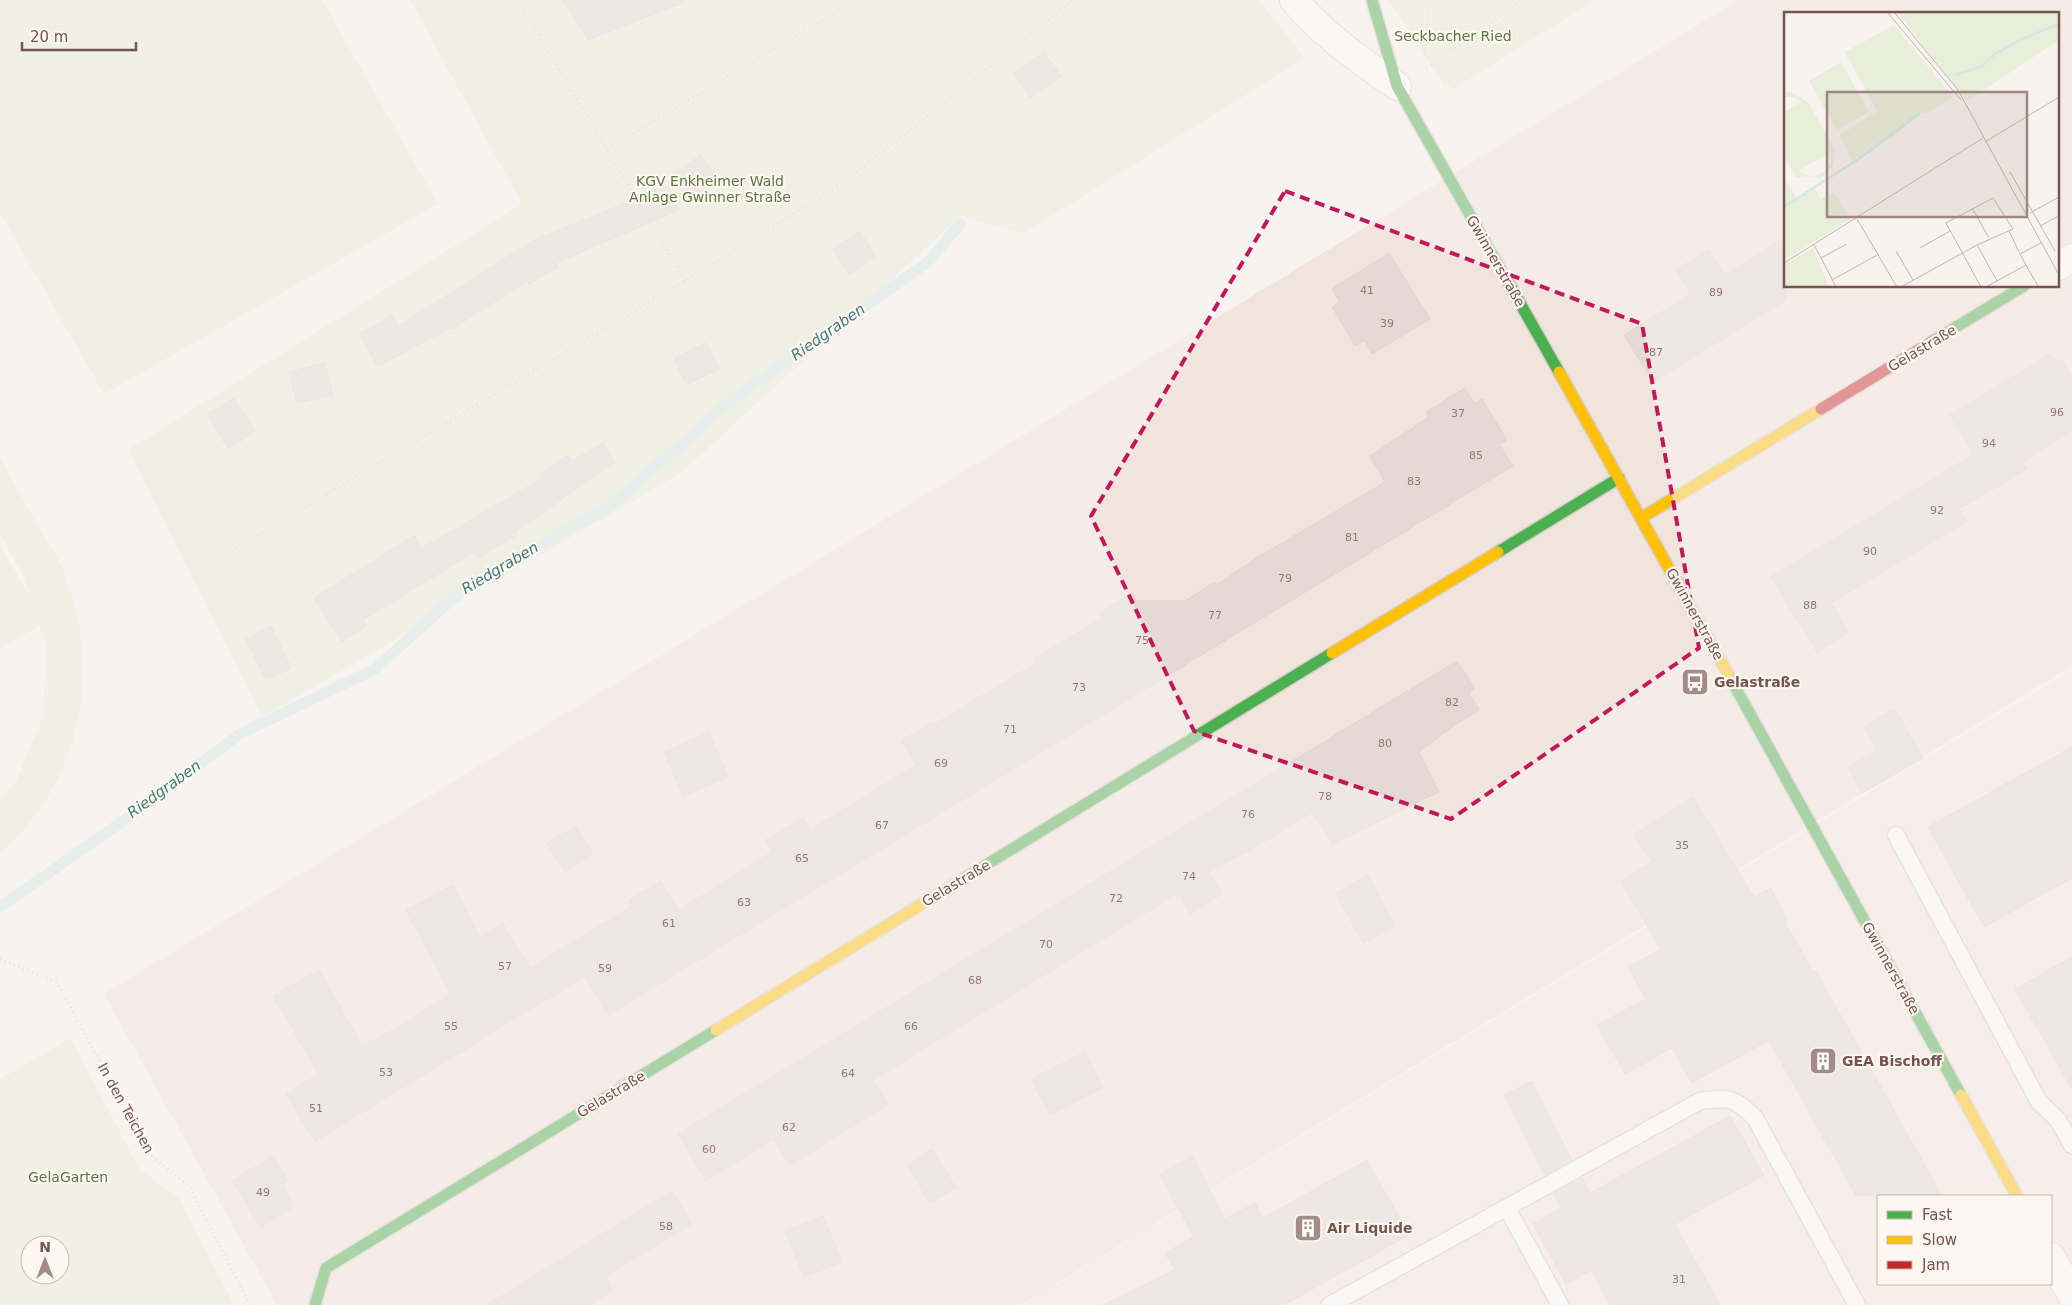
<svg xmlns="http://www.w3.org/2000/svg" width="2072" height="1305" font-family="'DejaVu Sans',sans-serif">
<rect width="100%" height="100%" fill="#f8f3ef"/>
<path fill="#f1e4dd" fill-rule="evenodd" d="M1739 0H2072V666L1021 1305H277L104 994ZM1786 14H2058V286H1786Z"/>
<path fill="#f7e7e3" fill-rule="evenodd" d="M2072 670V1305H1023ZM1878 1196H2051V1284H1878Z"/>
<g fill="#e9eeda" fill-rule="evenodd">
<path d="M0 0H322L438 204 104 394 0 213Z"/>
<path d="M410 0H1259L1305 58 1024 233 961 216 681 473 262 717 128 450 522 204Z"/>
<path d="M1389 0H1595L1452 90 1448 84 1444 86Z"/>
<path d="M0 458C14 482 27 507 41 531 48 543 56 554 62 567 104 669 83 779 0 854V800L16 782 43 716 46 645 39 626 0 648V545L31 599 24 577 0 534Z"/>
<path d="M71 1038 139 1169 179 1198 234 1305H0V1079ZM30 1245H60V1275H30Z"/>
</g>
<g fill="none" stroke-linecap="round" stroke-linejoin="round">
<path stroke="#d0eae7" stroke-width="11" d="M0 907 130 816 240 734 375 669 467 586 610 506 737 396 928 262 960 224"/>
</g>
<g fill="#e5d9d6" stroke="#e1d5d1">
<path d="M562 0H685V2L588 40Z"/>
<path d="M1044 52 1061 76 1030 98 1013 73Z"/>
<path d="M701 155 719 184 690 202 672 174Z"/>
<path d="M668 186 679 210 556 263 558 268 529 284 527 281 451 330 450 328 378 366 366 347 360 333 393 315 398 326 534 240Z"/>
<path d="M860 231 876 256 849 274 832 249Z"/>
<path d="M1786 237V300L1653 382 1624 335 1691 294 1676 270 1709 249 1725 275Z"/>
<path d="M1389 253 1430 319 1372 354 1364 341 1355 346 1344 327 1332 307 1340 302 1332 289Z"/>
<path d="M706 343 719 369 686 385 674 358Z"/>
<path d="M2050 354 2055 363 2061 359 2072 378V431L2022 462 2027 469 1959 509 1967 521 1831 603 1849 633 1817 652 1771 577 1974 454 1950 415Z"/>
<path d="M325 363 333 395 297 403 289 372Z"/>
<path d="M1465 388 1474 403 1482 399 1507 440 1499 444 1513 466 608 1015 585 977 480 1039 481 1040 315 1141 286 1094 319 1074 273 996 319 970 362 1046 397 1028 451 994 406 910 453 885 480 937 503 924 530 968 632 906 629 900 661 881 679 910 772 852 765 840 803 818 810 830 916 765 901 741 933 722 935 724 1036 663 1034 659 1102 618 1099 613 1132 593 1137 601H1185L1215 582 1217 585 1255 559 1385 482 1370 456 1429 417 1426 412Z"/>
<path d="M234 398 255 432 228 449 207 414Z"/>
<path d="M603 443 615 462 515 532 517 535 478 558 474 552 363 620 367 626 342 642 314 598 415 535 422 548 543 478 540 474 567 455 572 461Z"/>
<path d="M271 626 291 668 266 680 246 639Z"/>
<path d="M1457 661 1475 689 1469 693 1479 710 1449 729 1419 752 1439 792 1332 844 1313 812 1247 852 1208 872 1222 894 1190 914 1178 893 873 1080 889 1104 855 1125 790 1165 774 1139 706 1181 678 1134Z"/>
<path d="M1894 709 1924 758 1862 793 1848 767 1878 750 1864 727Z"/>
<path d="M709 732 728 777 683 796 664 752Z"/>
<path d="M2072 747V878L1984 927 1928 827Z"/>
<path d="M1693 797 1754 897 1771 888 1788 920 1785 922 1813 972 1816 971 1942 1196H1856L1769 1040 1692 1083 1672 1048 1625 1074 1597 1025 1646 999 1628 967 1661 949 1620 881 1652 862 1634 834Z"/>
<path d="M576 826 593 854 565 872 547 843Z"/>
<path d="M1368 875 1395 926 1363 943 1336 893Z"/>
<path d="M2072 957V1089L2015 989Z"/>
<path d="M1085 1052 1103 1088 1050 1115 1031 1079Z"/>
<path d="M1532 1081 1572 1160 1544 1175 1504 1095Z"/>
<path d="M1730 1116 1764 1175 1675 1224 1720 1305H1610L1591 1270 1566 1284 1533 1224 1561 1208 1554 1193 1582 1178 1590 1193Z"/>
<path d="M932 1149 956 1188 930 1203 907 1165Z"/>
<path d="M273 1156 288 1181 282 1185 295 1206 261 1227 232 1181Z"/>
<path d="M1192 1156 1225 1219 1255 1203 1263 1218 1367 1160 1409 1235 1284 1305H1102L1175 1270 1165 1253 1194 1237 1160 1174Z"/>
<path d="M672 1191 692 1224 606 1276 613 1290 590 1305H487Z"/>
<path d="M823 1216 842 1262 804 1277 785 1231Z"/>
</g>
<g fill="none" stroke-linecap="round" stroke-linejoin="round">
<g stroke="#d7cecb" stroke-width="19">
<g id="lane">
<path d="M1896 835 2039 1102 2058 1120 2072 1145"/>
<path d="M1507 1208 1560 1305"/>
<path d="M1330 1305 1700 1101C1729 1097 1734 1097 1755 1118L1857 1305"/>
</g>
</g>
<g stroke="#d7cecb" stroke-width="30">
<g id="street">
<path d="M1294 0C1323 35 1360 60 1397 86"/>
<path d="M2058 266 2072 258"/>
<path d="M2051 1257 2072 1295"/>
</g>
</g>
<g stroke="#d8cecb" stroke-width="14">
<g id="fast">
<path d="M1372 0 1397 86 1559 372"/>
<path d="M1936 339 2024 286"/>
<path d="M1498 552 1619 478"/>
<path d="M1728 674 1961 1095"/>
<path d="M958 882 1332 653"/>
<path d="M315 1305 326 1268 716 1030"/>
</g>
</g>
<g stroke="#d8cecb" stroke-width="14">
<g id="slow">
<path d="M1559 372 1728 674"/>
<path d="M1641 518 1821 409"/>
<path d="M1332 653 1498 552"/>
<path d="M716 1030 958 882"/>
<path d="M1961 1095 2017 1196"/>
</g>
</g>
<g stroke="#d8cecb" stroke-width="14">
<path id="jam" d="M1821 409 1936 339"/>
</g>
<g stroke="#dad1d0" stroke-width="3" stroke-dasharray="1 4" stroke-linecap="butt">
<path d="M518 0 685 281 843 183 1074 0"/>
<path d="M1424 55 1429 10"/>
<path d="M1426 68 1524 0"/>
<path d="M607 149 856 0"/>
<path d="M223 556 685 281"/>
<path d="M0 959 57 982 150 1155 189 1186 250 1305"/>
</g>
<use href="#lane" stroke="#fefdfd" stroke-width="16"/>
<use href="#street" stroke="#fefdfd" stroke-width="28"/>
<use href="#fast" stroke="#4caf50" stroke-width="11"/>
<use href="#slow" stroke="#ffc107" stroke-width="11"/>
<use href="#jam" stroke="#c62828" stroke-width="11"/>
</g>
<path d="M0 0H2072V1305H0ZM1285 191 1642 324 1699 648 1451 819 1194 731 1091 516Z" fill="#f8f3ef" fill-opacity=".55" fill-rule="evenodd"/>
<path fill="none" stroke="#c2185b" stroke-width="4" stroke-dasharray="10 6" stroke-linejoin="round" d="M1285 191 1642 324 1699 648 1451 819 1194 731 1091 516Z"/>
<defs>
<g id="bus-square" transform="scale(1.4375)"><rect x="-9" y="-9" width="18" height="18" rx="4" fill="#a48c86" stroke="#fef7f1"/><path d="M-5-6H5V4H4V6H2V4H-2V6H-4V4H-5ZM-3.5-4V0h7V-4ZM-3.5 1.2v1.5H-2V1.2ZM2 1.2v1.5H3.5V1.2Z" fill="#fff"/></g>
<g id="building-square" transform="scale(1.4375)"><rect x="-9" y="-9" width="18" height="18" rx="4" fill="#a48c86" stroke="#fef7f1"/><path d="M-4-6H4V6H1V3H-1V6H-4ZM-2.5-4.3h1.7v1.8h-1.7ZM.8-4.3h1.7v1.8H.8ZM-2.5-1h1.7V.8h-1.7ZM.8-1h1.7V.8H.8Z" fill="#fff"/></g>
</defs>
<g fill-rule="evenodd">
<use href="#bus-square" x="1695" y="682"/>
<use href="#building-square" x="1823" y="1061"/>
<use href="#building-square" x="1308" y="1228"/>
</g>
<g text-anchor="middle" stroke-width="4.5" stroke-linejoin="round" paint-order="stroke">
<g font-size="11" fill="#947872">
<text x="1367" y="294">41</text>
<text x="1716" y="296">89</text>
<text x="1387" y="327">39</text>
<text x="1656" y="356">87</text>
<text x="2057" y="416">96</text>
<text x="1458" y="417">37</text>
<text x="1989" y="447">94</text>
<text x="1476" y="459">85</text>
<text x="1414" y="485">83</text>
<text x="1937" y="514">92</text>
<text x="1352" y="541">81</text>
<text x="1870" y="555">90</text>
<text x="1285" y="582">79</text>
<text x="1810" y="609">88</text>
<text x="1215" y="619">77</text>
<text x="1142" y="644">75</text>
<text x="1079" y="691">73</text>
<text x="1452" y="706">82</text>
<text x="1010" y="733">71</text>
<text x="1385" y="747">80</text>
<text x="941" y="767">69</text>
<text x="1325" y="800">78</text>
<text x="1248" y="818">76</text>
<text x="882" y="829">67</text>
<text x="1682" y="849">35</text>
<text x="802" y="862">65</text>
<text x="1189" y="880">74</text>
<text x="1116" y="902">72</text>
<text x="744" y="906">63</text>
<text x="669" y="927">61</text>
<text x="1046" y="948">70</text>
<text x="505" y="970">57</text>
<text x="605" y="972">59</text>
<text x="975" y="984">68</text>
<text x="451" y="1030">55</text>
<text x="911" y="1030">66</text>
<text x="386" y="1076">53</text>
<text x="848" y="1077">64</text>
<text x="316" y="1112">51</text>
<text x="789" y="1131">62</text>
<text x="709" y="1153">60</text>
<text x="263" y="1196">49</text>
<text x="666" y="1230">58</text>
<text x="1679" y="1283">31</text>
</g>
<g font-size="14" fill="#5c7643" stroke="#fef7f1">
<text x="1453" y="41">Seckbacher Ried</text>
<text x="710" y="186">KGV Enkheimer Wald<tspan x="710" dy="16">Anlage Gwinner Straße</tspan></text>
<text x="68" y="1182">GelaGarten</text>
</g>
<g font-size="14" fill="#77544e" stroke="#fef7f1">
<text transform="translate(1496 261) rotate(60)" y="5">Gwinnerstraße</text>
<text transform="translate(1922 348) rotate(-31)" y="5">Gelastraße</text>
<text transform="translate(1695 614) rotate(61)" y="5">Gwinnerstraße</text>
<text transform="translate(956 883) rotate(-31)" y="5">Gelastraße</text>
<text transform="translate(1891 968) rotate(61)" y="5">Gwinnerstraße</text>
<text transform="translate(611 1094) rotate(-31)" y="5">Gelastraße</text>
<text transform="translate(126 1108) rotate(61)" y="5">In den Teichen</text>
</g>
<g font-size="14" font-weight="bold" fill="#77544e" stroke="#fef7f1" text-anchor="start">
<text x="1714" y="687">Gelastraße</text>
<text x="1842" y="1066">GEA Bischoff</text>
<text x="1327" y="1233">Air Liquide</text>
</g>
<g font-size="15" font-style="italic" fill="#417b79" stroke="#fef7f1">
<text transform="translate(828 332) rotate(-35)" y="5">Riedgraben</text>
<text transform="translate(500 568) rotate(-31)" y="5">Riedgraben</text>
<text transform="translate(164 789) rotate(-36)" y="5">Riedgraben</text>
</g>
</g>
<g transform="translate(1784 12)">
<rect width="275" height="275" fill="#f8f3ef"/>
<path d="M113 0H275V28L183 89ZM110 13 169 85 142 102 136 101 109 125 68 149 56 123 93 99 61 40ZM57 50 85 100 53 118 25 69ZM7 80 24 90 51 138 49 154 37 166 12 165 0 144V100L18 90 10 85H0V81ZM47 140V149L40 160 27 165 14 159ZM0 166 13 186 30 175 37 187 50 180 67 207 0 248ZM29 236 45 275H0V253Z" fill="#e9eeda" fill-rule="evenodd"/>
<path fill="none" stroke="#d0eae7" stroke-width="2.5" d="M171 63 197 55 211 42 238 27 275 12M0 195 79 144 136 101"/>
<path fill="none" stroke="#c4b3af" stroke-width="1" d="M103 0 177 88M110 0 174 78 275 263M201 130 275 85M226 160 271 239M188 196 205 226M246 201 275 185M73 207 113 275M256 214 275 204M225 219 236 242M30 233 37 246 63 232M136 236 166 219M112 239 129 268M37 246 52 275M0 251 199 126M242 253 254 274M48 268 95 242M117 275 193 233M197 275 162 211 209 186 229 217 193 233 213 269M202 275 242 253 236 242 257 231"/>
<path fill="#a08680" fill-opacity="0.15" stroke="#a08680" stroke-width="2.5" d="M43 80H243V205H43Z"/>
<rect width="275" height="275" fill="none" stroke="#77544e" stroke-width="2.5"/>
</g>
<rect x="1877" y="1195" width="175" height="90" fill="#fef7f1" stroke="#c8b6b0"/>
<rect x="1887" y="1211" width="25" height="8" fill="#4caf50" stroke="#c8b6b0"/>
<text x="1922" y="1220" font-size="15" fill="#77544e">Fast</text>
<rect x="1887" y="1236" width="25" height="8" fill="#ffc107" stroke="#c8b6b0"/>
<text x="1922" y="1245" font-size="15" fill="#77544e">Slow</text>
<rect x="1887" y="1261" width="25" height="8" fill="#c62828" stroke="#c8b6b0"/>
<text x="1922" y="1270" font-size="15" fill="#77544e">Jam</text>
<g transform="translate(45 1260)"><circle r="24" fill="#fef7f1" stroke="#c8b6b0"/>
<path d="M0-4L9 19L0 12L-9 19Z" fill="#a48c86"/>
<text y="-8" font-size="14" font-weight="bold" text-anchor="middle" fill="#77544e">N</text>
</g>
<path d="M22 42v8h114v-8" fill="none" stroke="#77544e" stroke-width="2.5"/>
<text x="30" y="42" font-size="15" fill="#77544e" stroke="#fef7f1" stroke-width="4" paint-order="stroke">20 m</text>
</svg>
